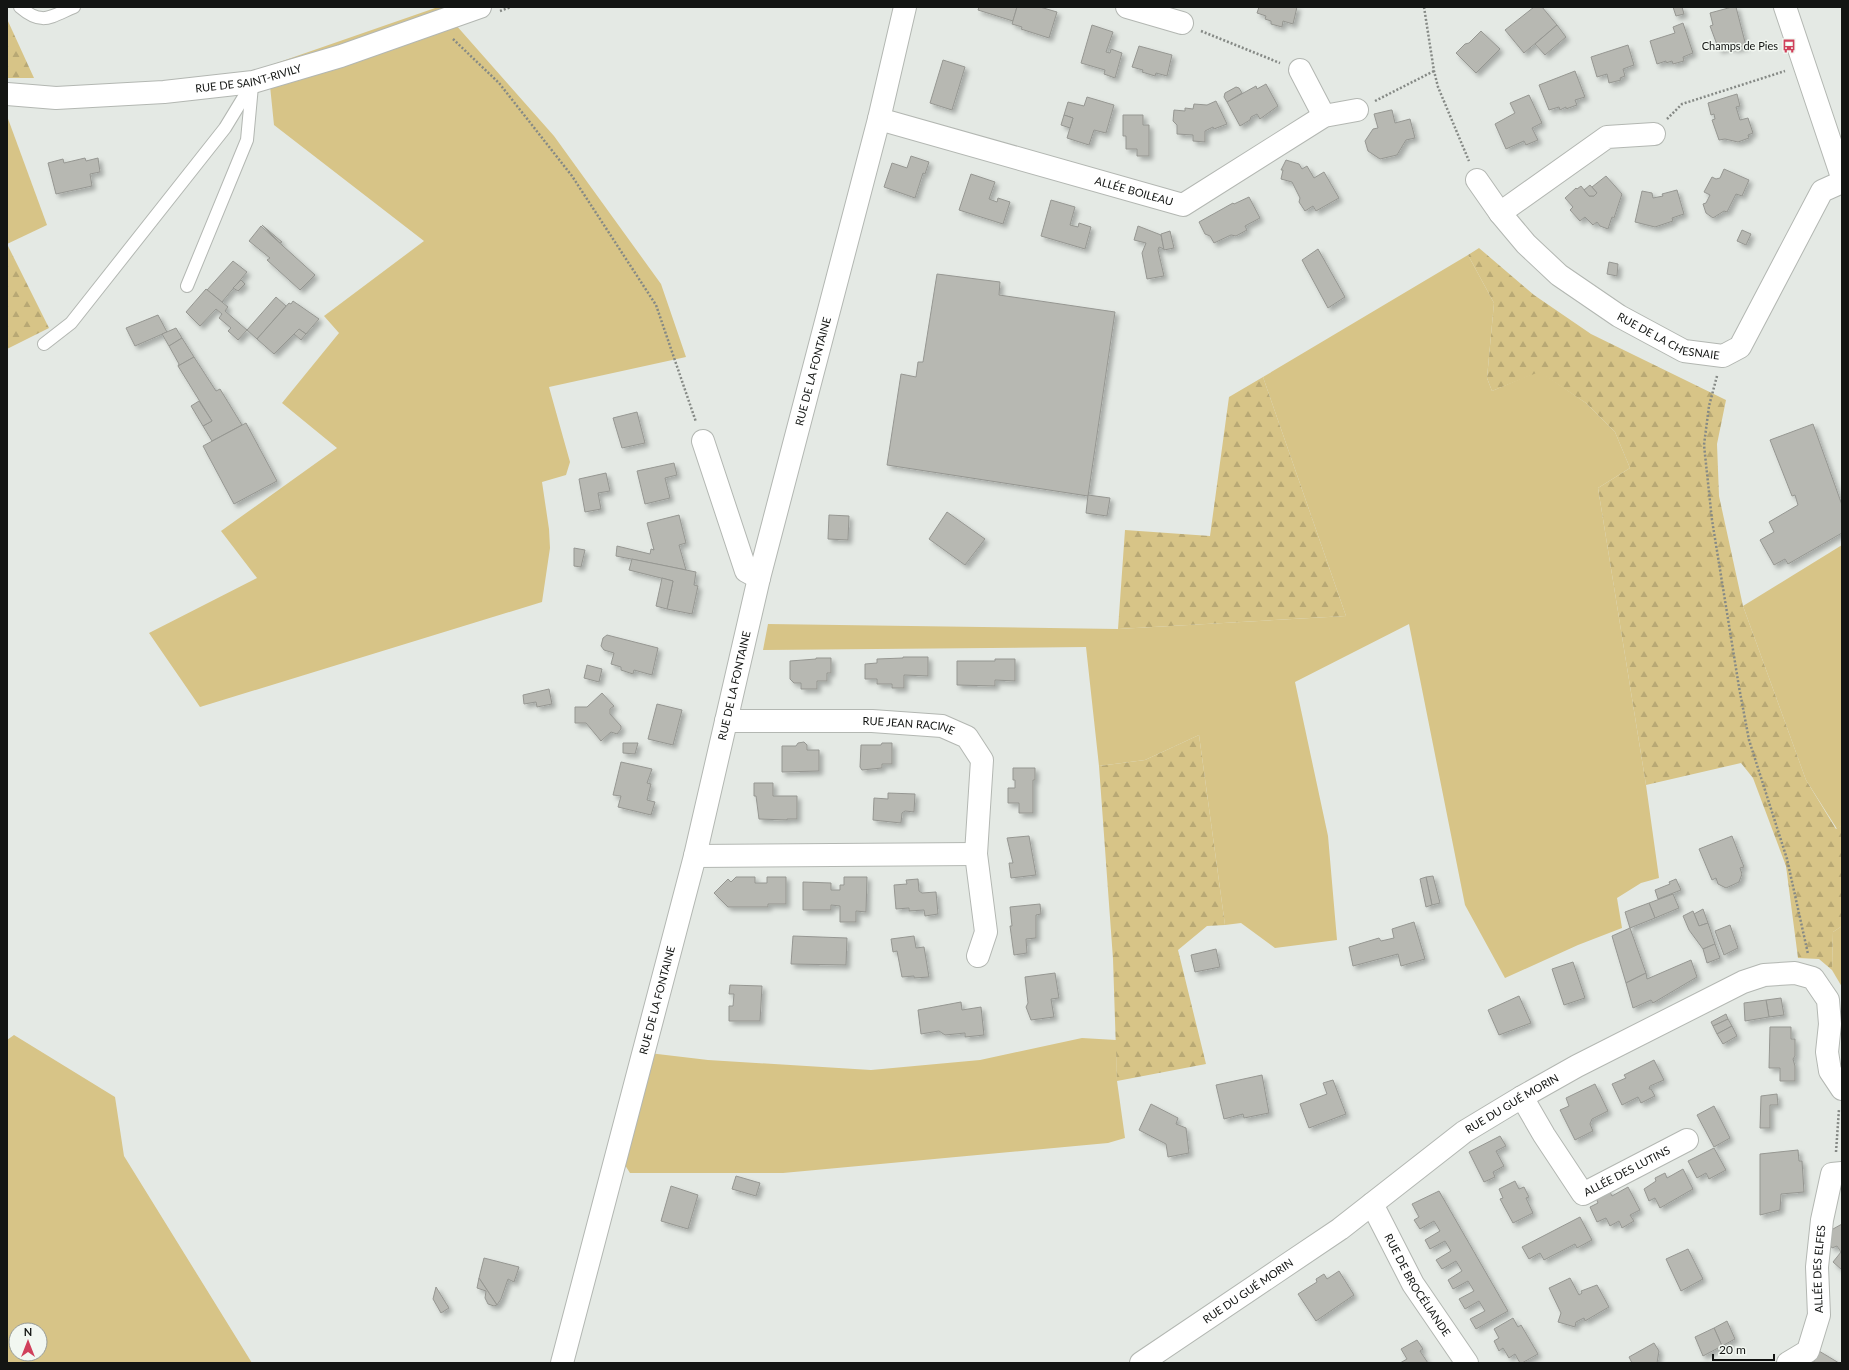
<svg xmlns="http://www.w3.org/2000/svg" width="1849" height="1370" font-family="Lato,sans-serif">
<defs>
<pattern id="forest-firs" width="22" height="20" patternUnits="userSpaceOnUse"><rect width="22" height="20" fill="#d7c487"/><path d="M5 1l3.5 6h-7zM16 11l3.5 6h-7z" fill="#b8a874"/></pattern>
<filter id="shadow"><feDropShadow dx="3.5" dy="3.5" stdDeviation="2" flood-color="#0004"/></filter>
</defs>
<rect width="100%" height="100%" fill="#e4e9e4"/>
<g fill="#d7c487" fill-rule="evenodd">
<path d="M438 7H440L554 136 661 284 686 357 549 387 570 462 566 475 542 482 549 529 550 548 542 602 200 707 149 633 257 578 221 531 337 448 282 403 339 333 324 316 424 241 274 125 268 66Z"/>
<path d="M7 116 47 225 7 244Z"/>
<path d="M1468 255 1494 303 1487 378 1492 391 1539 371 1586 403 1615 432 1630 468 1598 488 1646 785 1659 878 1641 883 1617 898 1622 928 1578 945 1505 978 1465 905 1409 624 1295 682 1328 836 1337 940 1275 948 1241 923 1225 925 1199 735 1145 760 1099 766 1086 647 763 650 768 624 1118 629 1346 616 1263 377Z"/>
<path d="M1842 545V825L1837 829 1806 780 1743 606Z"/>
<path d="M1842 926V987L1832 970 1833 932Z"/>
<path d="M14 1035 115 1097 124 1156 252 1363H7V1040ZM16 1330H40V1354H16Z"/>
<path d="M1082 1038 1116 1040 1117 1081 1125 1138 1108 1143 783 1173H630L623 1162 649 1053 708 1060 871 1070 980 1060Z"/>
</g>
<g fill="url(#forest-firs)">
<path d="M7 19 34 78H7Z"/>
<path d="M7 244 49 328 7 349Z"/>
<path d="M1479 248 1534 295 1591 334 1726 400 1717 444 1719 496 1743 606 1806 780 1836 829 1842 825V926L1833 932 1832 970 1819 959 1798 958 1786 866 1753 778 1741 763 1646 785 1598 488 1630 468 1615 432 1586 403 1539 372 1492 391 1487 378 1494 303 1468 255Z"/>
<path d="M1263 377 1346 616 1118 629 1125 530 1210 536 1229 397Z"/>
<path d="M1199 735 1225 925 1207 926 1178 950 1206 1064 1117 1081 1113 959 1099 766 1145 760Z"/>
</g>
<g fill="#b7b8b2" stroke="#969792" filter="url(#shadow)">
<path d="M979 7H1017L1013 21 978 10Z"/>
<path d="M1017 7H1040L1057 12 1049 38 1021 29 1022 27 1012 24Z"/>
<path d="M1259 7H1297L1293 24 1283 21 1282 27 1271 24V21L1265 19 1266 16 1257 13Z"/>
<path d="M1534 7H1542L1557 25 1524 53 1505 30Z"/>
<path d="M1673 7H1682L1684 14 1676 16Z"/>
<path d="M1732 7H1736L1746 46 1733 49 1732 46 1719 50 1710 26 1713 25 1710 13Z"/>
<path d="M1683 23 1693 53 1683 57 1684 61 1673 64 1672 61 1666 63V61L1657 64 1650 41 1675 33 1673 27Z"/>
<path d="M1092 25 1113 32 1106 52 1110 53 1111 49 1122 53 1115 78 1104 74 1105 70 1081 63Z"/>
<path d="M1557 25 1566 37 1545 55 1535 44Z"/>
<path d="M1481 31 1500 49 1476 73 1456 53 1465 44 1469 43Z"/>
<path d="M1628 45 1634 65 1623 69 1625 76 1620 78 1621 80 1609 83 1607 74 1597 77 1591 57Z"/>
<path d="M1139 46 1172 55 1167 76 1156 73 1155 76 1142 72 1143 70 1132 67Z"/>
<path d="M943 60 965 67 952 110 930 103Z"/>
<path d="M1575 71 1585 97 1575 100 1577 105 1566 109V107L1560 110 1559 107 1549 110 1539 85Z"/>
<path d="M1266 84 1278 106 1260 119 1257 114 1251 117 1250 120 1240 126 1227 102 1256 86 1257 89Z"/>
<path d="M1236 87 1239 88 1242 93 1227 102 1224 97 1225 93Z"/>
<path d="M1737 94 1740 106 1736 107 1740 120 1748 118 1753 133 1748 135 1749 138 1738 142 1725 139 1719 140 1712 120 1715 119 1714 114 1711 115 1708 103Z"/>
<path d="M1529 95 1542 123 1532 128 1538 140 1526 145 1524 141 1506 149 1495 124 1515 113 1510 103Z"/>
<path d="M1087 97 1114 105 1106 133 1094 130 1089 145 1067 138 1073 118 1064 115 1068 102 1084 106Z"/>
<path d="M1216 101 1227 124 1214 129 1213 127 1205 131V142L1193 141V135L1177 134V125L1173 121 1174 110 1185 111V108L1193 109 1194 104 1207 105Z"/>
<path d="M1391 110H1392L1395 123 1410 119 1415 138 1406 140 1397 155 1380 159 1368 151 1365 141 1373 129 1378 128 1374 114Z"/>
<path d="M1064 115 1073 118 1070 128 1061 125Z"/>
<path d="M1123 115H1143V125H1149V156H1137V149H1126V136H1123Z"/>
<path d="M911 156 929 162 925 174 923 173 915 198 884 187 892 163 907 168Z"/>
<path d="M85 158 86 161 98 158 100 172 90 174 92 186 56 194 48 163 63 159 64 163Z"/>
<path d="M1286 160 1299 164 1302 169 1307 166 1314 178 1324 172 1339 198 1316 211 1313 206 1305 211 1299 202 1300 198 1292 182 1281 179 1283 170H1281Z"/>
<path d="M1724 169 1749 180 1742 196 1736 194 1727 212 1724 211 1713 218 1706 213 1703 204 1706 203 1710 195 1704 192 1712 177 1716 179 1720 178Z"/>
<path d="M971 174 995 182 989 199 997 202 998 198 1010 202 1003 224 959 210Z"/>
<path d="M1606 176 1622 194 1614 218 1612 217 1608 229 1600 226 1597 222 1593 225 1585 217 1580 221 1570 210 1573 207 1565 198 1576 188 1577 189 1581 186 1589 196H1594L1597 193 1592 187Z"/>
<path d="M1590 185 1597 193 1594 196H1589L1584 190Z"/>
<path d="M1677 190 1684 214 1672 218 1673 221 1655 227 1635 222 1642 191 1652 193 1653 198 1663 196 1662 194Z"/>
<path d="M1249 197 1260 218 1245 226 1247 230 1236 236 1231 235 1214 243 1210 236 1205 234 1199 222 1233 203 1234 204Z"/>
<path d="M1051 200 1075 207 1070 225 1078 227 1079 223 1091 227 1085 249 1041 236Z"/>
<path d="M262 225 282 242 280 243Z"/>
<path d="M261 226 315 275 300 290 267 260 270 258 249 241Z"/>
<path d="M1138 226 1161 235 1164 249 1159 247 1158 250 1164 276 1147 279 1142 253 1146 243 1134 240Z"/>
<path d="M1742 230 1751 234 1746 245 1737 241Z"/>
<path d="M1170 231 1174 248 1164 250 1161 234Z"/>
<path d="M1318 249 1345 297 1328 308 1302 260Z"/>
<path d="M233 261 247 272 222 302 207 290Z"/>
<path d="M1609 262 1618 264 1617 276 1607 274Z"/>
<path d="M937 274 1000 282 999 295 1115 312 1088 496 887 465 901 374 916 377 918 362H923Z"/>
<path d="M241 280 245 284 238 291 233 288Z"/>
<path d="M206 289 228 307 225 311 247 330 238 340 228 331 231 328 219 318 222 314 216 309 200 326 186 312Z"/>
<path d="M276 297 286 306 257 339 247 330Z"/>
<path d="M293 301 319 319 306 334 299 329 274 354 257 339 289 303 291 304Z"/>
<path d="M158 315 167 332 135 346 126 328Z"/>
<path d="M176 328 182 338 169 346 162 334Z"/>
<path d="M299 329 306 334 301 340 294 334Z"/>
<path d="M182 338 194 357 178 366 179 364 169 346Z"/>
<path d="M194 357 216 391 220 389 242 425 212 441 203 426 212 421 178 366Z"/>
<path d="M199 401 212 421 203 426 191 406Z"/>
<path d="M637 412 645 443 622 448 613 418Z"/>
<path d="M246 423 277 481 234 504 203 446Z"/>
<path d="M1813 424 1842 505V533L1788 564 1785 559 1774 565 1760 540 1774 532 1769 522 1798 505 1795 495 1792 496 1770 440Z"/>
<path d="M674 463 677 475 665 478 670 498 645 504 637 471Z"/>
<path d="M606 473 610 491 598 493 601 509 585 512 579 479Z"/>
<path d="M1088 495 1110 498 1107 516 1086 513Z"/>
<path d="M947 512 985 539 965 565 929 539Z"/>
<path d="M679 515 686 543 679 545 686 570 616 556 617 546 650 554 651 549 654 550 647 523Z"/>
<path d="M829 515 849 516 848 540 828 539Z"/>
<path d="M574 548 585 550 581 567 574 566Z"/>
<path d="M632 559 696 572 694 585 698 586 692 614 667 609 673 581 629 570Z"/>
<path d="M662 578 673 581 667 609 656 606Z"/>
<path d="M607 635 658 648 652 675 634 670 633 674 621 670V667L611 664 614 653 604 650 601 646 603 638Z"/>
<path d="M903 657H928V676L904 675V688H892V684H877V679H865V664L877 663V659L903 658Z"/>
<path d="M816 658H831V673H827V681H817V689H801V683H794L790 679V661L816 659Z"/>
<path d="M995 659H1015V681L995 680V686L957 685V661H995Z"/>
<path d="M587 665 602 669 599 682 584 678Z"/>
<path d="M549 689 552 704 537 707 536 702 524 704 523 695Z"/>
<path d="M602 693 614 706 610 709V714L621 726V729L617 734 611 732 601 741 586 723H575V707H587Z"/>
<path d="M657 704 682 710 673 745 648 739Z"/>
<path d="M804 742 807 745V750H819V771L782 772V746H796L798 743Z"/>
<path d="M623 743H638L635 754 623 753Z"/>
<path d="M882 743H892V764H882V768L862 770 860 767 861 745H881Z"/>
<path d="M621 762 652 769 647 783 651 784 647 800 655 802 651 815 618 807 621 796 613 795Z"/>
<path d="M1013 768H1035V780H1033V813H1019V803H1008V788H1015V780H1013Z"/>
<path d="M754 783H773V796H797V819H787V820L759 819 756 796H754Z"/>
<path d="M888 793 915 794 914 812 905 811 902 813 901 823 873 820 874 798 888 799Z"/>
<path d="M1029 836 1036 875 1011 878 1009 863H1013L1007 838Z"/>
<path d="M1732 836 1744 867 1740 868 1742 874 1739 882 1726 888 1718 884 1716 878 1712 880 1699 849Z"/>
<path d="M1433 876 1440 903 1432 905 1426 877Z"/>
<path d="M736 877H755V883H767V877H786V904H768V907H728L714 893 728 879 731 882Z"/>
<path d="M844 877H867L866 912 856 911V922H840V906L831 905V910H803V882L831 883V890H840V885H844Z"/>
<path d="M1426 877 1432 905 1426 907 1420 879Z"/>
<path d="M918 879 919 891 922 893 936 892 938 914 925 916 924 910 909 911V908L896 909 894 885 907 884 906 880Z"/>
<path d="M1676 879 1681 890 1658 899 1655 890 1670 884 1669 882Z"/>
<path d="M1673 894 1679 908 1655 918 1649 903Z"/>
<path d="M1649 903 1655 918 1630 928 1625 912Z"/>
<path d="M1040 904 1041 914 1036 915V938L1026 939 1027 953 1014 955 1010 926H1012L1010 907Z"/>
<path d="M1703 909 1708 923 1699 926 1694 914Z"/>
<path d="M1693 911 1699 926 1708 923 1715 944 1703 949 1689 930 1683 916Z"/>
<path d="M1414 922 1425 959 1401 966 1398 954 1353 966 1349 947 1379 938 1381 941 1394 938 1392 929Z"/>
<path d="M1730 925 1738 948 1724 955 1715 931Z"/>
<path d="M1630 928 1646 973 1626 983 1612 936Z"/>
<path d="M793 936 847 938 846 965 791 964Z"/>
<path d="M914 936 916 948 924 947 929 977 914 978V976L902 977 897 951 893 952 891 939Z"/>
<path d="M1715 944 1720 958 1707 963 1703 949Z"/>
<path d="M1216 949 1220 967 1195 972 1191 955Z"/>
<path d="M1691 960 1697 977 1653 1003 1651 1000 1633 1008 1626 983 1646 973 1647 979Z"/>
<path d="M1573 962 1585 998 1564 1005 1552 969Z"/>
<path d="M1055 973 1059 998 1051 999 1054 1017 1031 1020 1026 1007 1028 1003 1025 977Z"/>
<path d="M730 985 762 986 760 1021H729V1006H733L734 994H729Z"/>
<path d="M1519 996 1531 1023 1499 1035 1488 1010Z"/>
<path d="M1781 998 1784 1015 1769 1017 1766 1000Z"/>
<path d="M1766 1000 1769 1017 1745 1021 1744 1003Z"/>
<path d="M961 1002 962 1010 981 1007 984 1035 965 1037V1033L945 1035 939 1031 921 1034 918 1010Z"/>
<path d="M1726 1014 1728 1019 1713 1026 1711 1022Z"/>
<path d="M1728 1019 1732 1026 1717 1034 1713 1026Z"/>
<path d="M1732 1026 1737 1036 1723 1044 1717 1034Z"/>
<path d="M1770 1027H1791V1039H1795V1056L1793 1059 1795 1066V1081H1780V1068H1769Z"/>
<path d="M1654 1060 1664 1080 1650 1086 1649 1089H1651L1655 1096 1641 1103 1638 1097 1622 1105 1612 1084 1626 1078 1624 1075Z"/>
<path d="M1262 1075 1269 1113 1244 1118 1243 1114 1224 1119 1216 1085Z"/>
<path d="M1333 1080 1346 1114 1309 1128 1300 1104 1327 1094 1323 1083Z"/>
<path d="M1595 1084 1608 1111 1592 1119 1590 1124 1593 1131 1575 1140 1560 1110 1569 1106 1566 1098Z"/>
<path d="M1777 1094 1778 1105H1770V1128H1760L1761 1096Z"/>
<path d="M1151 1104 1178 1118 1176 1124 1186 1128 1189 1153 1168 1157 1166 1144 1139 1130Z"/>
<path d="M1714 1106 1730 1138 1714 1147 1697 1115Z"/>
<path d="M1500 1136 1506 1146 1496 1151 1504 1166 1493 1172 1495 1177 1484 1182 1469 1152Z"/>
<path d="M1714 1148 1726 1170 1709 1179 1706 1173 1697 1178 1688 1161Z"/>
<path d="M1798 1150 1799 1161H1802L1804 1192 1781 1194 1780 1210 1760 1215V1154Z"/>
<path d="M1683 1169 1693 1189 1660 1208 1655 1198 1649 1201 1644 1189 1656 1181 1655 1178 1665 1173 1667 1178Z"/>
<path d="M736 1176 760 1183 756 1196 732 1189Z"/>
<path d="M1515 1181 1519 1189 1524 1187 1529 1197 1526 1198 1533 1213 1513 1223 1500 1199 1503 1198 1499 1189Z"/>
<path d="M671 1186 698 1195 688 1229 661 1221Z"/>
<path d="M1628 1187 1640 1210 1630 1215 1634 1221 1622 1228 1619 1221 1610 1226 1606 1218 1597 1222 1590 1207 1598 1203 1596 1198 1609 1190 1612 1196Z"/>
<path d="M1439 1191 1508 1311 1476 1329 1470 1319 1485 1311 1479 1301 1465 1309 1459 1299 1474 1291 1468 1281 1453 1289 1448 1280 1462 1271 1456 1261 1442 1269 1436 1260 1451 1251 1445 1241 1430 1249 1425 1240 1440 1231 1434 1221 1420 1229 1414 1220 1419 1217 1412 1204Z"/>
<path d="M1580 1217 1592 1240 1577 1248 1575 1244 1544 1260 1540 1253 1529 1259 1522 1247Z"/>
<path d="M1842 1224V1270L1833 1262 1841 1252 1837 1246 1832 1248 1824 1234Z"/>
<path d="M1688 1249 1703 1279 1681 1291 1666 1259Z"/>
<path d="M484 1258 519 1267 514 1282 508 1279 501 1299 497 1305 479 1278Z"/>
<path d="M1339 1271 1354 1295 1316 1321 1298 1294 1317 1282 1316 1279 1324 1274 1327 1279Z"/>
<path d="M479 1278 497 1305 494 1306 488 1304 485 1298 486 1291 477 1288Z"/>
<path d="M1570 1278 1579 1295 1582 1293 1581 1291 1597 1285 1609 1307 1585 1321 1584 1318 1576 1322 1575 1327 1558 1322 1561 1313 1549 1288Z"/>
<path d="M436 1287 449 1308 441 1313 433 1299Z"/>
<path d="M1513 1318 1518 1327 1521 1325 1538 1354 1522 1363H1520L1515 1354 1509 1358 1503 1348 1499 1351 1494 1341 1499 1338 1494 1329Z"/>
<path d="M1727 1321 1735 1339 1722 1346 1714 1328Z"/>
<path d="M1714 1328 1722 1346 1703 1356 1695 1337Z"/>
<path d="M1417 1340 1423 1349 1420 1351 1428 1363H1400L1407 1359 1401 1349Z"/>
<path d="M1654 1343 1659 1351 1657 1363H1632L1629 1357Z"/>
<path d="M1819 1351 1839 1363H1813Z"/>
</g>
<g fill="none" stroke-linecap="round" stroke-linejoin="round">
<g stroke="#b3b7b2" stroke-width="14">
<g id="service">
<path d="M20 7C42 26 50 17 74 7"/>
<path d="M187 286 247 140 252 86"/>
<path d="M44 344 71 323 225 128 253 82"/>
</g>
</g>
<g stroke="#b3b7b2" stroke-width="24">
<g id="minor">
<path d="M1127 7 1182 23"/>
<path d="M1300 70 1324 116"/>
<path id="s1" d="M879 119 1183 205 1324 116 1357 110"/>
<path id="s2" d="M1477 180 1500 213 1526 244 1559 275 1619 316 1684 351 1723 356 1740 347 1822 191 1842 182"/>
<path d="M1500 213 1607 137 1654 134"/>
<path d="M703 441 746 571 759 578"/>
<path id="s3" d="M726 721H872L942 726 967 737 982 760 976 854 986 932 978 956"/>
<path d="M695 856 976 854"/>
<path id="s4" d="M1522 1097 1544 1135 1583 1194 1687 1140"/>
<path id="s5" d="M1372 1204 1413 1284 1467 1363"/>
<path id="s6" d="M1141 1363 1340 1229 1464 1132 1522 1097 1577 1066 1743 982 1764 975 1795 973 1813 978 1828 1000 1830 1024 1827 1052 1830 1071 1842 1089"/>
<path id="s7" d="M1788 1363 1808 1351 1819 1315 1817 1267 1822 1220 1832 1174 1842 1173"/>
</g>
</g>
<g stroke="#b3b7b2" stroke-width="24">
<g id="tertiary">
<path d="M1785 7 1842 177"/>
<path id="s8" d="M7 94 56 98 164 92 253 82 341 56 480 7"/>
<path id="s9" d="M562 1363 695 856 759 578 879 119 905 7"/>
</g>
</g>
<g stroke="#858985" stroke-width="2.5" stroke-dasharray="2 2" stroke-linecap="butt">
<path d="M1424 7 1434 71 1438 87 1469 161"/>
<path d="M500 11 511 7"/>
<path d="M1201 31 1280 63"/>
<path d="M453 39 499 83 572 176 656 305 696 422"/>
<path d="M1375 101 1434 71"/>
<path d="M1667 119 1682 104 1785 71"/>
<path d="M1717 376 1709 406 1704 445 1712 520 1739 687 1749 740 1787 859 1808 954"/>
<path d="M1836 1152 1839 1109"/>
</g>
<use href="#service" stroke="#fff" stroke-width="12"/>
<use href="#minor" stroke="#fff" stroke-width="22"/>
<use href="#tertiary" stroke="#fff" stroke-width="22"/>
</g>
<defs>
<g id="bus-bare" transform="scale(1.08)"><path d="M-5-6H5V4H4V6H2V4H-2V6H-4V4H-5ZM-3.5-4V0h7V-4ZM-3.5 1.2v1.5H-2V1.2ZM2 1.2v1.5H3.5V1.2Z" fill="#d0405b" stroke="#f2f7f1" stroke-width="2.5" paint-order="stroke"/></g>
</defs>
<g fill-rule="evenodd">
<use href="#bus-bare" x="1789" y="46"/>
</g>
<g text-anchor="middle" stroke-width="3" stroke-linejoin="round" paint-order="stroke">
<g font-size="11" fill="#131513" stroke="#f2f7f1" text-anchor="end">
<text x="1778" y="50">Champs de Pies</text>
</g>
<g font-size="11" fill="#131513" stroke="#f2f7f1">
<text dy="4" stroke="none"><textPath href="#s8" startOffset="243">RUE DE SAINT-RIVILY</textPath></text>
<text dy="4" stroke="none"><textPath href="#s1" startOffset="265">ALLÉE BOILEAU</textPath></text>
<text dy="4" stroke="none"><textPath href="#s2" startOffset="253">RUE DE LA CHESNAIE</textPath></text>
<text dy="4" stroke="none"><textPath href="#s9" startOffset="1023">RUE DE LA FONTAINE</textPath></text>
<text dy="4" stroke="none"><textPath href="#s9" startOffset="699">RUE DE LA FONTAINE</textPath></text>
<text dy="4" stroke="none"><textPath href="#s3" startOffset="183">RUE JEAN RACINE</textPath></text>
<text dy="4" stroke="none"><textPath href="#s9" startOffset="375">RUE DE LA FONTAINE</textPath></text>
<text dy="4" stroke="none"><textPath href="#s6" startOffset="453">RUE DU GUÉ MORIN</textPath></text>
<text dy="4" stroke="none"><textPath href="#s4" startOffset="164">ALLÉE DES LUTINS</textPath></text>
<text dy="4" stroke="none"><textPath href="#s7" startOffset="107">ALLÉE DES ELFES</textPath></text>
<text dy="4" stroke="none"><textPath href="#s5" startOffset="93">RUE DE BROCÉLIANDE</textPath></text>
<text dy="4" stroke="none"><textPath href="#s6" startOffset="129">RUE DU GUÉ MORIN</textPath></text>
</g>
</g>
<rect width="1849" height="1370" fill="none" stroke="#131513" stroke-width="16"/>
<g transform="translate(28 1342)"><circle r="19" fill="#f2f7f1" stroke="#999d98"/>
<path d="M0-3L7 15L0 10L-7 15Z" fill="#d0405b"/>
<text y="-6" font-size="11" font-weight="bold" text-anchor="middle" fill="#131513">N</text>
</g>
<path d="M1713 1354v6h61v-6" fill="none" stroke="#131513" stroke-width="2"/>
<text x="1719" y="1354" font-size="12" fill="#131513" stroke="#f2f7f1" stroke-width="3" paint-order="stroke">20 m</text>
</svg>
